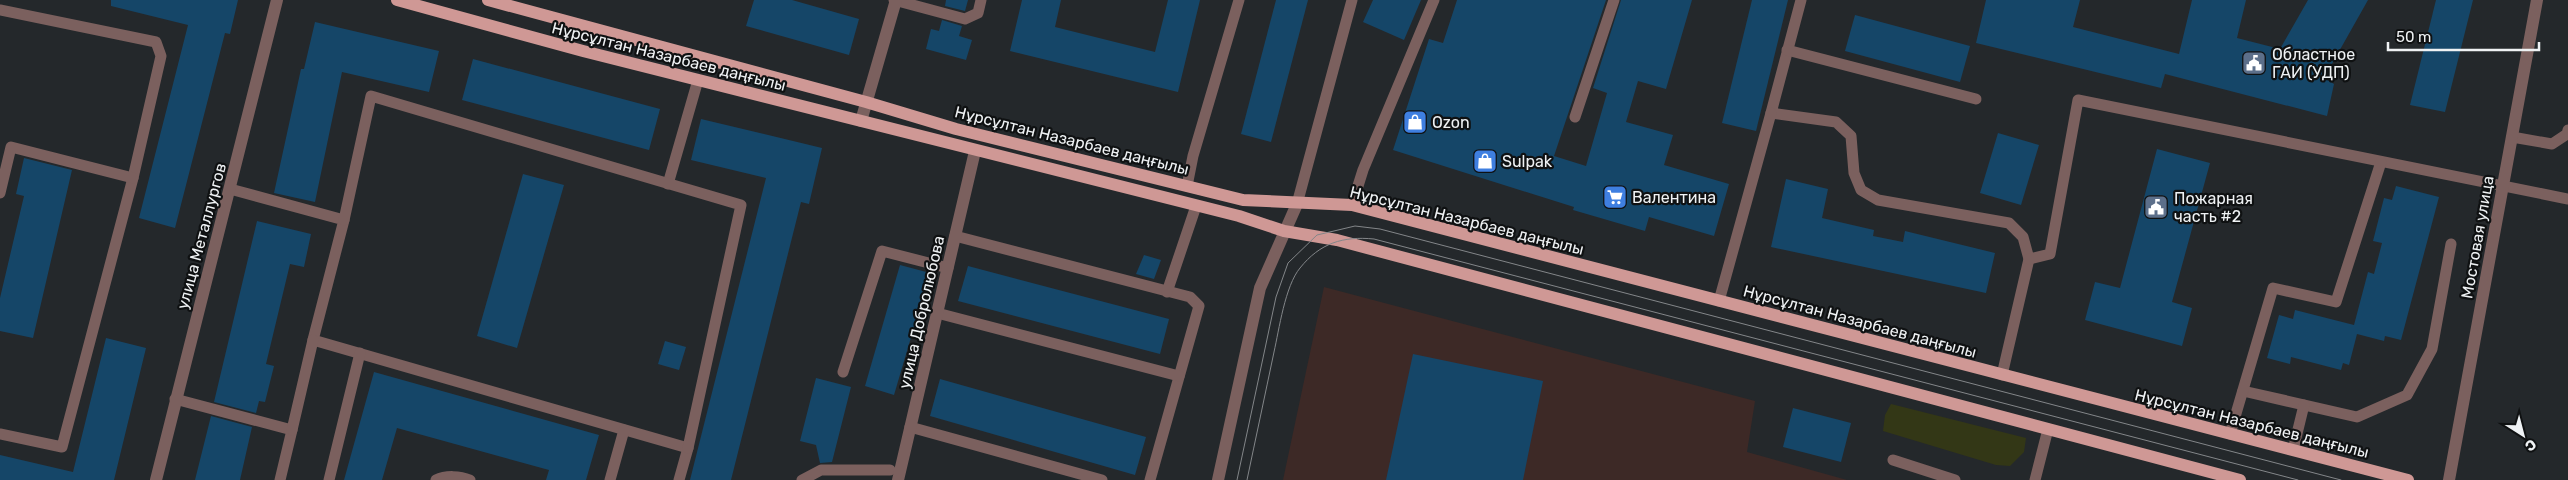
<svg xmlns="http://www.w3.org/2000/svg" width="2568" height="480" font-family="Rubik,sans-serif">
<rect width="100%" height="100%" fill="#24282b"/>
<path fill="#3d2926" d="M1324 287 1755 401 1747 452 1847 480H1283Z"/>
<path fill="#333716" d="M1891 404 2026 438 2024 452 2010 466 1996 465 1883 431 1885 415Z"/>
<g fill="#154668">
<path d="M111 0H238L230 34 225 33 175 228 139 218 188 25 111 6Z"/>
<path d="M754 0H792L859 19 849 55 746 26Z"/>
<path d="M946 0H968L965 11 945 6Z"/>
<path d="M1022 0H1061L1055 27 1155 52 1168 0H1200L1178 92 1010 51Z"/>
<path d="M1276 0H1308L1271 142 1241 134Z"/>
<path d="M1373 0H1421L1404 40 1363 22Z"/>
<path d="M1457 0H1606L1554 156 1586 166 1607 93 1593 88 1621 0H1692L1666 89 1638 81 1626 122 1673 135 1664 165 1729 184 1714 236 1649 217 1645 231 1573 210 1574 207 1393 150 1429 39 1443 43Z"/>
<path d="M1752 0H1788L1756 131 1722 123Z"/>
<path d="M1986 0H2080L2073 27 2179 54 2192 0H2246L2237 38 2280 49 2308 0H2368L2324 78 2334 84 2327 116 2165 74 2161 88 1976 43Z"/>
<path d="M2436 0H2473L2445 112 2410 105Z"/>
<path d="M1855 15 1970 46 1960 82 1845 51Z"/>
<path d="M942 20 962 26 959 36 972 40 966 60 926 49 931 29 939 31Z"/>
<path d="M315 22 439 51 429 92 342 72 315 202 274 193 301 69H304Z"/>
<path d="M473 59 660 109 649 150 462 100Z"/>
<path d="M701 119 822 148 809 204 801 202 731 480H690L766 178 691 160Z"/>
<path d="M1998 133 2039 145 2021 205 1980 193Z"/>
<path d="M2157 149 2210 163 2172 302 2192 308 2182 346 2085 320 2095 282 2120 288Z"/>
<path d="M24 158 72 170 33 338 0 331V298L24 196 16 194Z"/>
<path d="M523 174 564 185 517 348 477 336Z"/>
<path d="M1786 179 1828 189 1822 218 1874 230 1873 236 1903 242 1905 231 1995 253 1986 293 1771 247Z"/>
<path d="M2396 186 2439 197 2401 340 2385 336 2384 341 2357 334 2349 365 2343 363 2341 370 2291 357 2290 364 2267 358 2279 315 2293 319 2295 310 2354 325 2368 272 2374 274 2382 243 2373 241 2384 198 2392 200Z"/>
<path d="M257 221 311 234 304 267 290 264 266 364 274 366 265 402 259 401 256 413 214 402Z"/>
<path d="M1144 255 1161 260 1154 279 1136 274Z"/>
<path d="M900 265 930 273 894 395 865 386Z"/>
<path d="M968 266 1169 319 1160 354 958 301Z"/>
<path d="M106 338 146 348 114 480H0V455L73 472Z"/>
<path d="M665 341 686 347 679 370 658 364Z"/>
<path d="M1413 354 1543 381 1523 480H1386Z"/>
<path d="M374 372 599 435 586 480H546L549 470 397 428 382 480H344Z"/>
<path d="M816 378 851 387 832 462 820 463 816 445 800 441Z"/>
<path d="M940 379 1146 437 1135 475 930 416Z"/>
<path d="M1793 408 1851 423 1841 462 1783 447Z"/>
<path d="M211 416 252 427 240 480H195Z"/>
</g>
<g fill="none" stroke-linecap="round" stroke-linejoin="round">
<g stroke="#7b605e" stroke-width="11">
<path d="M894 0 965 19 978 13 981 0"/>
<path d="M1801 0 1771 113 1836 122 1851 136 1854 173 1861 190 1878 200 2009 223 2023 237 2029 259 2002 375"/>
<path d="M0 10 156 42 161 56 133 178 62 447 0 434"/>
<path d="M1787 50 1976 99"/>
<path d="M1575 117 1614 0"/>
<path d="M2512 137 2552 144 2567 134 2568 130"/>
<path d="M668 184 698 80"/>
<path d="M1187 186 1193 156 1239 0"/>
<path d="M230 189 344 220 313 340 688 448 679 480"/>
<path d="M0 193 11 147 133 178"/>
<path d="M1297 204 1352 0"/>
<path d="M1352 205 1363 170 1434 0"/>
<path d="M344 220 371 96 741 205 688 448"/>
<path d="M955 236 1190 297 1199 306 1150 480"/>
<path d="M2029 259 2050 254 2078 100 2568 199"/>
<path d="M1167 292 1196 206"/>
<path d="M1719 301 1771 113"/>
<path d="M937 313 1179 376"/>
<path d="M843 372 882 251 948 268"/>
<path d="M2243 391 2357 417 2407 395 2432 349 2451 244"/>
<path d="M175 399 292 430 280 480"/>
<path d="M910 427 1102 480"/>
<path d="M292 430 313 340"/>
<path d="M2230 434 2273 288 2336 302 2381 162"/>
<path d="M2293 450 2304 405"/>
<path d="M1893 460 1955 480"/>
<path d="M329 480 360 353"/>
<path d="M436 480C446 475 460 476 470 480"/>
<path d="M610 480 624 430"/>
<path d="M802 480 821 470H890"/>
<path d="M2035 480 2048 429"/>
</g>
<g stroke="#7b605e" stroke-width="12">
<path d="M861 121 896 0"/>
<path d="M898 480 975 151"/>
<path d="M1218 480 1260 288 1297 204"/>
</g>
<g stroke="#7b605e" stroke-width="12">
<path d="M156 480 277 0"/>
<path d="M2449 480 2537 0"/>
</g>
<g stroke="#cf9895" stroke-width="12">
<path d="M397 0 583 51 1239 216 1284 231 1337 240 2240 480"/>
<path d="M488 0 866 102 956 129 1243 200 1352 205 2408 480"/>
</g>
<g stroke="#838689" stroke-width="1">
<path d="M1237 480 1276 297 1288 263 1317 235 1355 226 1380 229 2341 480"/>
<path d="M1247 480C1256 437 1265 395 1274 352 1279 330 1285 286 1300 268 1320 243 1343 236 1374 239L2298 480"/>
</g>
</g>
<defs>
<g id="civic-square" transform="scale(1.25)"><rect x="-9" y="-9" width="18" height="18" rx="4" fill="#5c6f8a" stroke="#0f1112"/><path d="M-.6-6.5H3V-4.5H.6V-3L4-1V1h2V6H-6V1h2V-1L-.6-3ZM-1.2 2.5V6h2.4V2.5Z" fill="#fff"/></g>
<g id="shop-square" transform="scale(1.25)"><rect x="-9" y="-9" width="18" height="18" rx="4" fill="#3f7fe0" stroke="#0f1112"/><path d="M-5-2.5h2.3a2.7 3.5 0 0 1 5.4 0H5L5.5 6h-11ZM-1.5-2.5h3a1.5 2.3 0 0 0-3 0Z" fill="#fff"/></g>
<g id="supermarket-square" transform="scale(1.25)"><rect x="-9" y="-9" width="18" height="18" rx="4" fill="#3f7fe0" stroke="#0f1112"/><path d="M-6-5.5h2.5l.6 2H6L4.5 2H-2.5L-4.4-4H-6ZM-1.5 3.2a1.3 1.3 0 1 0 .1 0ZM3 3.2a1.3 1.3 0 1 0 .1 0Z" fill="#fff"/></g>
</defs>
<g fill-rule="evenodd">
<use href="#civic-square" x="2254" y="63"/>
<use href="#shop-square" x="1415" y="122"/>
<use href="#shop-square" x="1485" y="161"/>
<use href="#supermarket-square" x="1615" y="197"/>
<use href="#civic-square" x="2156" y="207"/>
</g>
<g text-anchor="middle" stroke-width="4.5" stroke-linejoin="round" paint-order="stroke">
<g font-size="16" fill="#eff2f4" stroke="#0f1112" text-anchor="start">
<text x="2272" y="60">Областное<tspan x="2272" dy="18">ГАИ (УДП)</tspan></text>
<text x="1432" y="128">Ozon</text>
<text x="1502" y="167">Sulpak</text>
<text x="1632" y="203">Валентина</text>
<text x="2174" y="204">Пожарная<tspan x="2174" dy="18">часть #2</tspan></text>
</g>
<g font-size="16" fill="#eff2f4" stroke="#0f1112">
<text transform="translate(669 56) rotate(14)" y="6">Нұрсұлтан Назарбаев даңғылы</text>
<text transform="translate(1072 140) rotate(14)" y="6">Нұрсұлтан Назарбаев даңғылы</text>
<text transform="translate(1467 220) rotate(14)" y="6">Нұрсұлтан Назарбаев даңғылы</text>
<text transform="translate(201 236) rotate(-75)" y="6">улица Металлургов</text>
<text transform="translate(2477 237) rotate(-80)" y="6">Мостовая улица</text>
<text transform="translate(921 312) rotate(-77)" y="6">улица Добролюбова</text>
<text transform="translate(1860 321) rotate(15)" y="6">Нұрсұлтан Назарбаев даңғылы</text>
<text transform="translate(2252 423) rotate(14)" y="6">Нұрсұлтан Назарбаев даңғылы</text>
</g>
</g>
<g transform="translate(2523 435) rotate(144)" stroke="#0f1112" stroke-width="4" paint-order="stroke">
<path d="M0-4L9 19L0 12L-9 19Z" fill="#eff2f4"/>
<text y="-8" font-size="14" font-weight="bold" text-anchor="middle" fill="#eff2f4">С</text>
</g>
<path d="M2388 42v8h151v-8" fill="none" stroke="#eff2f4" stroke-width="2.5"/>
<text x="2396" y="42" font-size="15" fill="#eff2f4" stroke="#0f1112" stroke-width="4" paint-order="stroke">50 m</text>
</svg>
